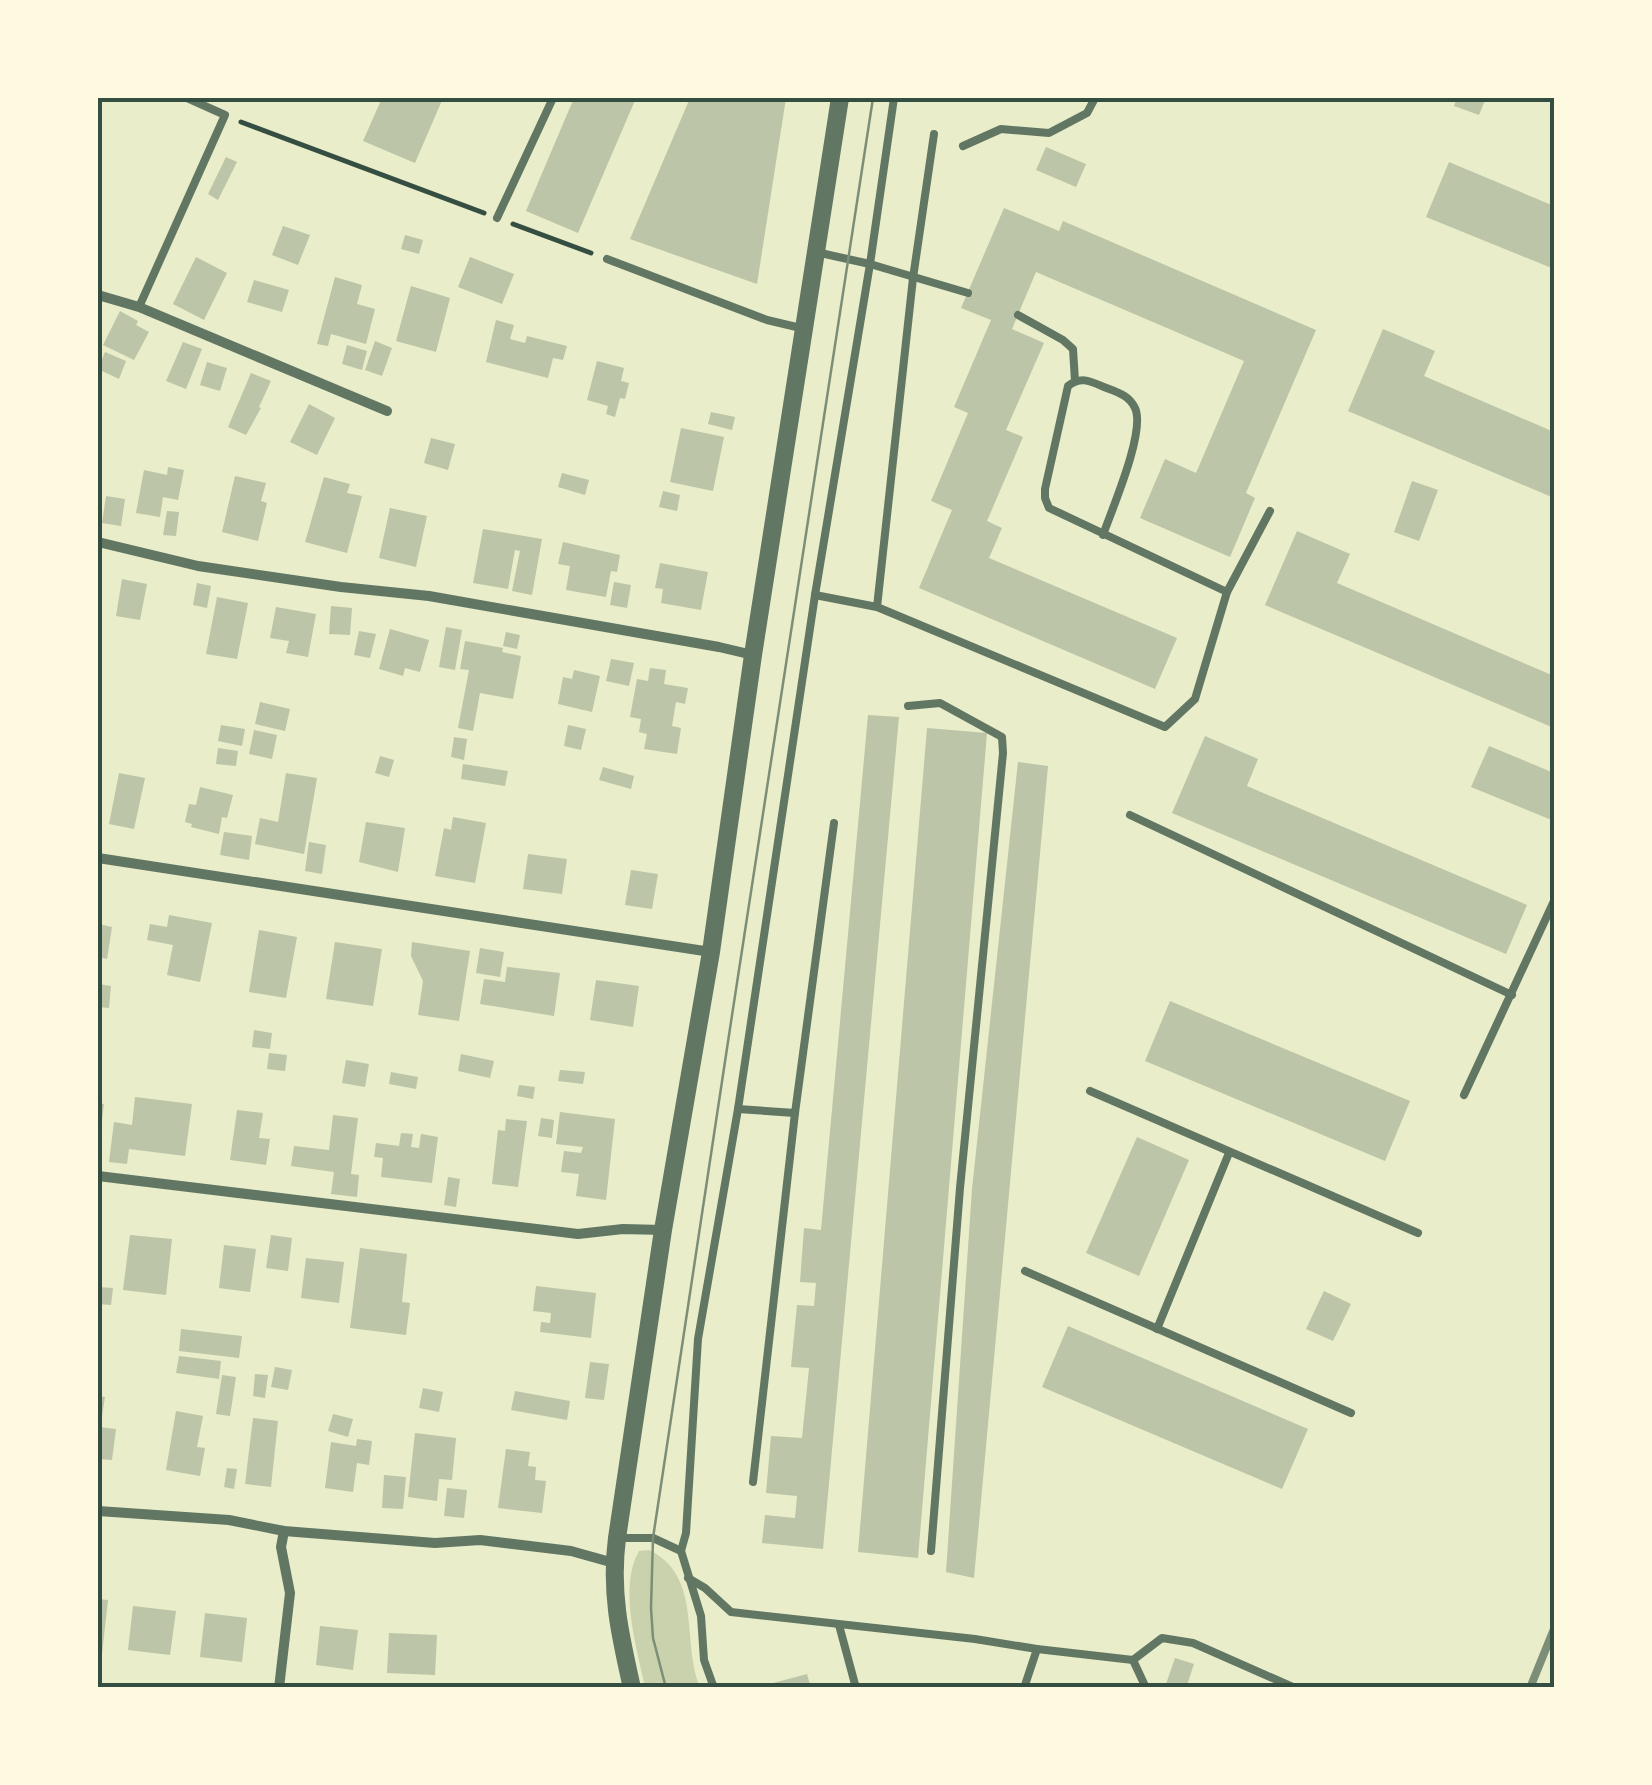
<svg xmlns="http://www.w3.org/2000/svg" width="1652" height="1785" font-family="'Source Sans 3',sans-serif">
<rect width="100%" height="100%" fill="#e9edc9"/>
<path fill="#cad2ad" d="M649 1550C703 1576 681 1641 700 1687H645C637 1649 618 1587 639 1551Z"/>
<g fill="#bcc5a7">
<path d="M382 98H443L415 163 363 141Z"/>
<path d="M574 98H636L578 233 526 211Z"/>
<path d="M690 98H786L757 284 630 239Z"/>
<path d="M1457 98H1486L1479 115 1454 106Z"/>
<path d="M1046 147 1086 164 1076 187 1036 170Z"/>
<path d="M226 157 237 162 218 200 208 194Z"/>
<path d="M1449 162 1554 206V269L1426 217Z"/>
<path d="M1004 208 1059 231 1063 221 1316 330 1246 493 1255 498 1230 557 1140 518 1165 459 1196 473 1244 361 1036 272 1012 329 1044 343 1006 430 1023 437 987 521 1002 528 989 558 1177 638 1155 689 919 588 952 510 931 501 968 413 954 407 991 320 961 308Z"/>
<path d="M283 226 310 235 298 265 272 255Z"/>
<path d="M405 235 423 240 419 254 401 249Z"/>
<path d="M196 257 227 273 204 320 173 304Z"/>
<path d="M470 257 514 274 502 304 458 287Z"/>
<path d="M335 277 362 285 357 304 375 309 366 344 331 334 328 346 317 344Z"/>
<path d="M254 280 289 290 282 312 247 302Z"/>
<path d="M411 286 450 298 436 352 396 341Z"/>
<path d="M120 311 138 321 136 325 149 332 134 360 103 345Z"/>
<path d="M496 320 514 325 510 339 525 343 527 336 567 346 563 360 553 358 548 378 486 362Z"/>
<path d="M1383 329 1435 351 1424 376 1554 432V498L1348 411Z"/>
<path d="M375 341 392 348 382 376 365 370Z"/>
<path d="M183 342 202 349 186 389 166 381Z"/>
<path d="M347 345 367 351 362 370 342 364Z"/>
<path d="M105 352 126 361 119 379 98 369Z"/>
<path d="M597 361 624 368 621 381 629 383 625 399 620 398 615 417 606 414 608 406 587 400Z"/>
<path d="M207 362 227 368 220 391 200 385Z"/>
<path d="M251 373 271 381 259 407 261 408 246 435 228 427Z"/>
<path d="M309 404 335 418 317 455 290 442Z"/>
<path d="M711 412 735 417 732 430 708 424Z"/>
<path d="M681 428 724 437 713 491 670 482Z"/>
<path d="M431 438 455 444 448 470 424 463Z"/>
<path d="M168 467 184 470 178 500 163 497 160 517 136 513 144 470 167 475Z"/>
<path d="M562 473 589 480 585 495 558 487Z"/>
<path d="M235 476 266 483 261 501 267 503 258 541 222 532Z"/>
<path d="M324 477 350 484 347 493 362 496 347 553 305 542Z"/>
<path d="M1412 481 1438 490 1419 541 1394 532Z"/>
<path d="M663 491 680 495 677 511 659 507Z"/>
<path d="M106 496 125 499 121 526 102 523Z"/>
<path d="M390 508 427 516 416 567 379 558Z"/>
<path d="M167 511 179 512 176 536 163 535Z"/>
<path d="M483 529 542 539 532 595 512 591 520 551 515 550 508 589 473 583Z"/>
<path d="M1297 531 1350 554 1337 583 1554 676V728L1265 605Z"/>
<path d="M563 542 620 555 617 572 611 571 606 597 566 590 570 566 558 564Z"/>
<path d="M660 563 708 572 701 610 661 603 663 589 655 588Z"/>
<path d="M122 579 147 584 140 620 116 616Z"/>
<path d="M614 582 631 585 627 608 610 605Z"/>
<path d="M197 583 211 586 207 608 193 605Z"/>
<path d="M217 597 248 603 237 659 206 654Z"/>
<path d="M331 606 352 608 350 635 329 634Z"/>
<path d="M276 607 316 614 308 657 286 653 289 641 270 638Z"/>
<path d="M446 627 462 630 455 670 439 667Z"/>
<path d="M390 629 429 640 420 672 405 668 403 676 379 669Z"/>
<path d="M359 631 376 634 370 658 354 655Z"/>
<path d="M506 632 520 635 517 649 503 646Z"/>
<path d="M465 641 503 648 502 652 521 656 513 699 480 693 473 731 458 728 469 670 460 669Z"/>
<path d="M611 659 634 663 629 686 606 681Z"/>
<path d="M650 668 666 670 664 684 688 688 685 704 676 702 672 726 681 728 677 754 644 749 647 734 639 732 641 719 630 717 637 679 648 681Z"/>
<path d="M574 670 600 676 592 712 558 704 563 677 572 679Z"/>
<path d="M260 702 290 709 285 731 255 724Z"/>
<path d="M868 715 899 717 823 1549 762 1543 765 1515 795 1518 797 1496 766 1493 771 1436 802 1438 809 1368 791 1367 797 1305 814 1306 816 1283 800 1282 804 1228 821 1230Z"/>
<path d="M221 725 245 729 242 746 218 741Z"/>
<path d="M568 725 586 729 581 750 564 746Z"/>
<path d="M927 728 987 733 918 1558 858 1552Z"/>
<path d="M254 730 277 735 272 759 249 754Z"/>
<path d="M1205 736 1258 759 1247 786 1527 905 1506 954 1172 813Z"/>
<path d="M454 737 467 739 464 760 451 757Z"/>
<path d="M1489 746 1554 773V821L1471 787Z"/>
<path d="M218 748 238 751 236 766 216 764Z"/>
<path d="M380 756 394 760 389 777 375 773Z"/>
<path d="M1018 762 1048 766 974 1578 946 1572 972 1189Z"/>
<path d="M463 764 508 771 505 786 461 779Z"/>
<path d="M603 767 634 776 631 789 599 780Z"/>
<path d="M119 773 145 778 134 829 109 824Z"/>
<path d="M286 773 317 778 304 854 255 844 260 818 278 822Z"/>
<path d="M200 787 233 795 227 818 222 817 219 834 191 827 192 824 185 822 189 804 196 805Z"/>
<path d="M453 817 486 823 475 883 435 876 444 828 451 830Z"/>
<path d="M366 822 405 828 398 872 359 862Z"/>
<path d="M224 832 252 836 249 860 220 855Z"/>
<path d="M309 842 326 845 322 874 305 871Z"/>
<path d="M528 854 567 859 562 894 523 889Z"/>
<path d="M631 870 658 874 652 909 625 905Z"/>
<path d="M169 915 212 923 200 982 167 975 173 945 147 940 150 924 167 927Z"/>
<path d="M98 924 112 927 107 959 98 957Z"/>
<path d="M259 930 297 937 286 998 249 992Z"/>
<path d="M335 942 382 949 373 1006 326 999Z"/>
<path d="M412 942 470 951 459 1021 418 1015 423 981 411 956Z"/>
<path d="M480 948 504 952 500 977 476 973Z"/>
<path d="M507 967 560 973 554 1016 480 1004 484 979 505 982Z"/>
<path d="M596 980 639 986 633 1027 590 1020Z"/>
<path d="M98 984 111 986 109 1008 98 1007Z"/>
<path d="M1170 1001 1410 1101 1385 1161 1145 1061Z"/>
<path d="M254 1030 272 1033 270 1049 252 1047Z"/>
<path d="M269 1053 287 1055 285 1071 267 1069Z"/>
<path d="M461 1054 494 1061 490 1078 458 1071Z"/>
<path d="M346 1060 369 1064 365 1087 342 1083Z"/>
<path d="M560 1070 585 1072 583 1084 558 1081Z"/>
<path d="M391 1072 418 1077 416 1089 389 1084Z"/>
<path d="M519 1085 535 1087 533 1099 517 1096Z"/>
<path d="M135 1097 192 1104 185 1156 129 1149 127 1164 109 1162 114 1122 132 1125Z"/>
<path d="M98 1103 104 1104 100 1137 98 1136Z"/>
<path d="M237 1110 263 1113 259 1138 270 1139 266 1165 230 1160Z"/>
<path d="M560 1112 615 1119 606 1200 576 1196 579 1174 561 1172 564 1151 581 1153 583 1147 556 1144Z"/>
<path d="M333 1115 358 1118 351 1174 359 1175 357 1197 331 1194 334 1172 291 1166 294 1146 329 1150Z"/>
<path d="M541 1118 554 1120 552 1138 538 1136Z"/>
<path d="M506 1119 527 1121 518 1187 492 1184 498 1130 505 1131Z"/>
<path d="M401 1133 413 1134 411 1147 419 1148 421 1134 438 1137 432 1183 381 1177 383 1158 374 1157 376 1143 399 1146Z"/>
<path d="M1137 1137 1189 1160 1139 1276 1086 1253Z"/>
<path d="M448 1177 460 1179 456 1207 444 1205Z"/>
<path d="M130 1235 172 1239 166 1295 123 1290Z"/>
<path d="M271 1235 292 1238 288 1271 266 1268Z"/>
<path d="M224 1245 256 1249 250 1292 219 1288Z"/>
<path d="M360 1248 407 1254 402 1302 410 1303 406 1335 350 1328Z"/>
<path d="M306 1258 344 1262 339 1303 301 1298Z"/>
<path d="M536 1286 596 1293 591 1338 540 1332 541 1322 550 1323 551 1313 533 1311Z"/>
<path d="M98 1287 113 1288 111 1305 98 1304Z"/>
<path d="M1324 1291 1351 1304 1333 1341 1306 1329Z"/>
<path d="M1068 1326 1308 1429 1282 1489 1042 1387Z"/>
<path d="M181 1329 242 1336 239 1358 179 1351Z"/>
<path d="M179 1356 221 1361 219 1379 176 1373Z"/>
<path d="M590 1362 609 1364 604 1400 585 1398Z"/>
<path d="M275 1367 292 1370 288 1390 271 1387Z"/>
<path d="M255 1374 268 1375 265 1398 253 1396Z"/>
<path d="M222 1375 236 1377 230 1416 216 1414Z"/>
<path d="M423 1388 443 1392 439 1412 419 1408Z"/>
<path d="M515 1391 570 1401 567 1420 511 1410Z"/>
<path d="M98 1396 105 1397 101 1423 98 1422Z"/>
<path d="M176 1411 203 1416 197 1447 205 1448 200 1476 166 1470Z"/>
<path d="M333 1414 353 1419 348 1437 328 1431Z"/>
<path d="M253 1418 278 1421 271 1487 245 1484Z"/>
<path d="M98 1427 116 1429 112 1460 98 1459Z"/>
<path d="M415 1433 456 1438 452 1480 439 1479 437 1501 408 1497Z"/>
<path d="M357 1439 372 1441 369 1465 357 1463 353 1492 325 1488 331 1442 356 1446Z"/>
<path d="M506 1449 530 1452 528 1466 536 1467 535 1480 546 1481 542 1513 498 1508Z"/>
<path d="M227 1468 237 1469 234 1489 224 1487Z"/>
<path d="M384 1475 406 1477 403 1509 382 1508Z"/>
<path d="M447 1488 467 1490 464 1518 444 1516Z"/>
<path d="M98 1599 108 1600 102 1654H98Z"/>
<path d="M133 1606 176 1611 170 1655 128 1650Z"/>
<path d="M205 1613 247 1618 242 1662 200 1657Z"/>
<path d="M320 1626 358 1630 353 1670 316 1665Z"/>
<path d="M389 1633 437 1635 435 1675 387 1673Z"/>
<path d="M1175 1658 1194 1664 1186 1688 1166 1684Z"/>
<path d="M807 1674 811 1688H763L762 1686Z"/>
</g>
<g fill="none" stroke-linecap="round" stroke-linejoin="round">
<g stroke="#344e41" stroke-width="5">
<path d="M241 122 484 213"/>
<path d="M513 224 591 253"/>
</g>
<g stroke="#617663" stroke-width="8">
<path d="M894 98 870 264 815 595 877 607 1165 727 1195 699 1227 592 1270 511"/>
<path d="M963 146 1001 129 1049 133 1087 113 1095 98"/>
<path d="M497 218 553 98"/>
<path d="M816 252 870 264 968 293"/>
<path d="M607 259 767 320 805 329"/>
<path d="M139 307 225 115 187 98"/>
<path d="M1018 315 1063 340 1073 349 1075 381"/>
<path d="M1103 535C1112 509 1146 431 1135 408 1129 395 1117 392 1104 387 1090 381 1081 376 1068 386L1045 489V498L1049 508 1227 592"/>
<path d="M877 607 913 278 934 134"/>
<path d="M908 706 940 703 1002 737 1003 753 960 1188 931 1551"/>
<path d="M1130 815 1512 995"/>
<path d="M1090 1091 1418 1233"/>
<path d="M1464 1095 1554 901"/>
<path d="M738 1109 795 1113 753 1482"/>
<path d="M795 1113 834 823"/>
<path d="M1025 1271 1351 1413"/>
<path d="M1157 1329 1229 1153"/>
<path d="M617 1538H653L681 1551"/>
<path d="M688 1578 705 1588 731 1612 975 1639 1037 1649 1024 1688"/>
<path d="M839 1625 856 1688"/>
<path d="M1037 1649 1133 1660 1146 1688"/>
<path d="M1133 1660 1162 1638 1193 1643 1295 1688"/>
<path d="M714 1688 704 1660 701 1616 681 1551 686 1533 698 1339 738 1109 815 595"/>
</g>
<g stroke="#617663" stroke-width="10">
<path d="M98 295 139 307 387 411"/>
<path d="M98 542 198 566 341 587 429 596 719 647 753 655"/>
<path d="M98 858 711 952"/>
<path d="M98 1176 578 1234 623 1229 663 1230"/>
<path d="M98 1511 229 1520 284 1531 435 1543 480 1540 571 1551 614 1563"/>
<path d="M279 1688 290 1593 281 1547 284 1531"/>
</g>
<path stroke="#617663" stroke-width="18" d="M632 1688C620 1635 610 1592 617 1538L663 1230 711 952 753 655 840 98"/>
<path stroke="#7c8e77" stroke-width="2.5" d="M666 1688 653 1638 651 1608 653 1538C726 1058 797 577 873 98"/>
<path stroke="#7c8e77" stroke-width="8" d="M1530 1688 1554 1629"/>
</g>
<rect width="1652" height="1785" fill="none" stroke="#fefae0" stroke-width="200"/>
<rect x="100" y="100" width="1452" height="1585" fill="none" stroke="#344e41" stroke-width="4"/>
</svg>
